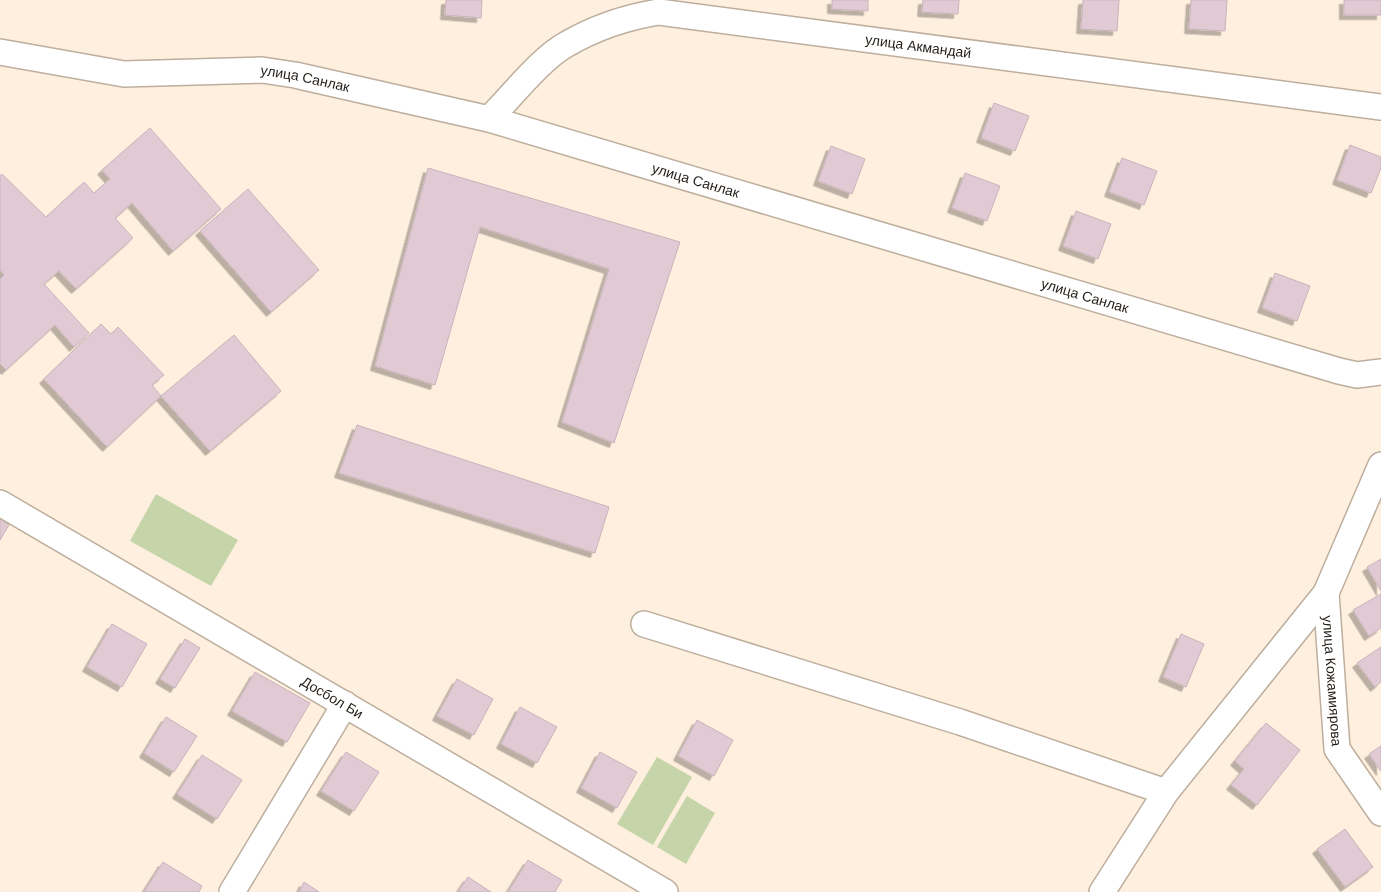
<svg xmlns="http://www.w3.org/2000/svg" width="1381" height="892" font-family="Helvetica,sans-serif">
<defs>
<filter id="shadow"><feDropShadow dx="-4.5" dy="4.5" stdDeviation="0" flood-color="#0004"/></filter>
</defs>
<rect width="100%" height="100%" fill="#ffefde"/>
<g fill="#c6d5a9">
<path d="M156 494 238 540 211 586 130 541Z"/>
<path d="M657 757 692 777 653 845 617 824Z"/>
<path d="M687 796 715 813 686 864 657 847Z"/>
</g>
<g fill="#e1cad4" stroke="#c9b3bc" filter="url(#shadow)">
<path d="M446 0H482L481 18 445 15Z"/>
<path d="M832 0H868V11L832 9Z"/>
<path d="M923 0H959L958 14 922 12Z"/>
<path d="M1083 0H1119L1117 31 1081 29Z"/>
<path d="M1191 0H1227L1225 31 1189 29Z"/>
<rect x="1344" y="0" width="37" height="15"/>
<path d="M994 103 1029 116 1015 151 981 138Z"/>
<path d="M150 128 221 209 173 251 132 203 115 218 133 238 76 289 59 271 44 284 89 333 74 347 55 325 6 370 0 364V279L4 275 0 270V176L2 174 46 217 84 182 94 193 110 179 102 170Z"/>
<path d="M1350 145 1381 157V168L1371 193 1337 180Z"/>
<path d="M831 146 865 159 852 194 818 181Z"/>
<path d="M1122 158 1157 171 1144 205 1109 192Z"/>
<path d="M428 168 680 242 614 443 562 422 609 269 480 227 435 385 375 366Z"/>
<path d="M965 173 1000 186 987 221 952 208Z"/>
<path d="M248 189 319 270 271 312 200 231Z"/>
<path d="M1076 211 1111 224 1098 259 1063 246Z"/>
<path d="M1275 273 1310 286 1297 321 1262 308Z"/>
<path d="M101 324 111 334 118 327 164 375 152 385 161 396 107 447 44 379Z"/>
<path d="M234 335 281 391 210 451 161 396Z"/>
<path d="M357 425 609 507 595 553 339 473Z"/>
<path d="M0 519 9 525 0 540Z"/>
<path d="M1381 559V591L1367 567Z"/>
<path d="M1381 594V628L1369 636 1353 610Z"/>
<path d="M112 624 147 644 122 687 87 667Z"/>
<path d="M1181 634 1204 644 1186 687 1163 677Z"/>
<path d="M185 639 200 648 175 688 160 679Z"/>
<path d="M1381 647V682L1375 687 1357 663Z"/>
<path d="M255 672 310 703 287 742 232 711Z"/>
<path d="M457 679 493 699 474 735 437 716Z"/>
<path d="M520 707 557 727 537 763 501 744Z"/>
<path d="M166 717 197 736 174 772 144 753Z"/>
<path d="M697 720 733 740 714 776 678 756Z"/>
<path d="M1266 723 1300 750 1257 805 1231 785 1244 769 1235 761Z"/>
<path d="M1381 746V771L1369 754Z"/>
<path d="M346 752 379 772 354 811 321 791Z"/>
<path d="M600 752 637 772 617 808 581 788Z"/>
<path d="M202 755 242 780 217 819 177 794Z"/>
<path d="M1345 829 1373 867 1345 887 1317 849Z"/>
<path d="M528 860 562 880 555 892H508Z"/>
<path d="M163 862 202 886 199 892H144Z"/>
<path d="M468 877 491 892H458Z"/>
<path d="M304 882 319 892H299Z"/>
</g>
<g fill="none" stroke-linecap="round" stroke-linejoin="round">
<g stroke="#bdae9e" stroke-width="28">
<g id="minor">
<path id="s1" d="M0 52 124 74 262 70 295 75 489 119 1339 371 1357 375 1381 372"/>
<path id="s2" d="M489 119C511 97 541 58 567 44 595 28 627 17 659 12L1381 107"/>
<path id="s3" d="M0 503 665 892"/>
<path id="s4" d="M1326 593 1337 749 1381 813"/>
<path d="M644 624 960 722 1166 792"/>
<path d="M232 892 345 704"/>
<path d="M1102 892 1166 792 1326 593 1381 465"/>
</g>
</g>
<use href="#minor" stroke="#fff" stroke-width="25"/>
</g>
<g text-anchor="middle" stroke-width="5" stroke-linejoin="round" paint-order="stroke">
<g font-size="14" fill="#231d17" stroke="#fff">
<text dy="5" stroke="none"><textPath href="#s2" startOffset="468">улица Акмандай</textPath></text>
<text dy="5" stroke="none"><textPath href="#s1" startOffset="308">улица Санлак</textPath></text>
<text dy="5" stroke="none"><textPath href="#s1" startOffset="712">улица Санлак</textPath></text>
<text dy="5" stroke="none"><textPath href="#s1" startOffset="1118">улица Санлак</textPath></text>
<text dy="5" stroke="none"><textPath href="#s4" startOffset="88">улица Кожамиярова</textPath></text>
<text dy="5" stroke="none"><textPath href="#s3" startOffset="385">Досбол Би</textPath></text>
</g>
</g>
</svg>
